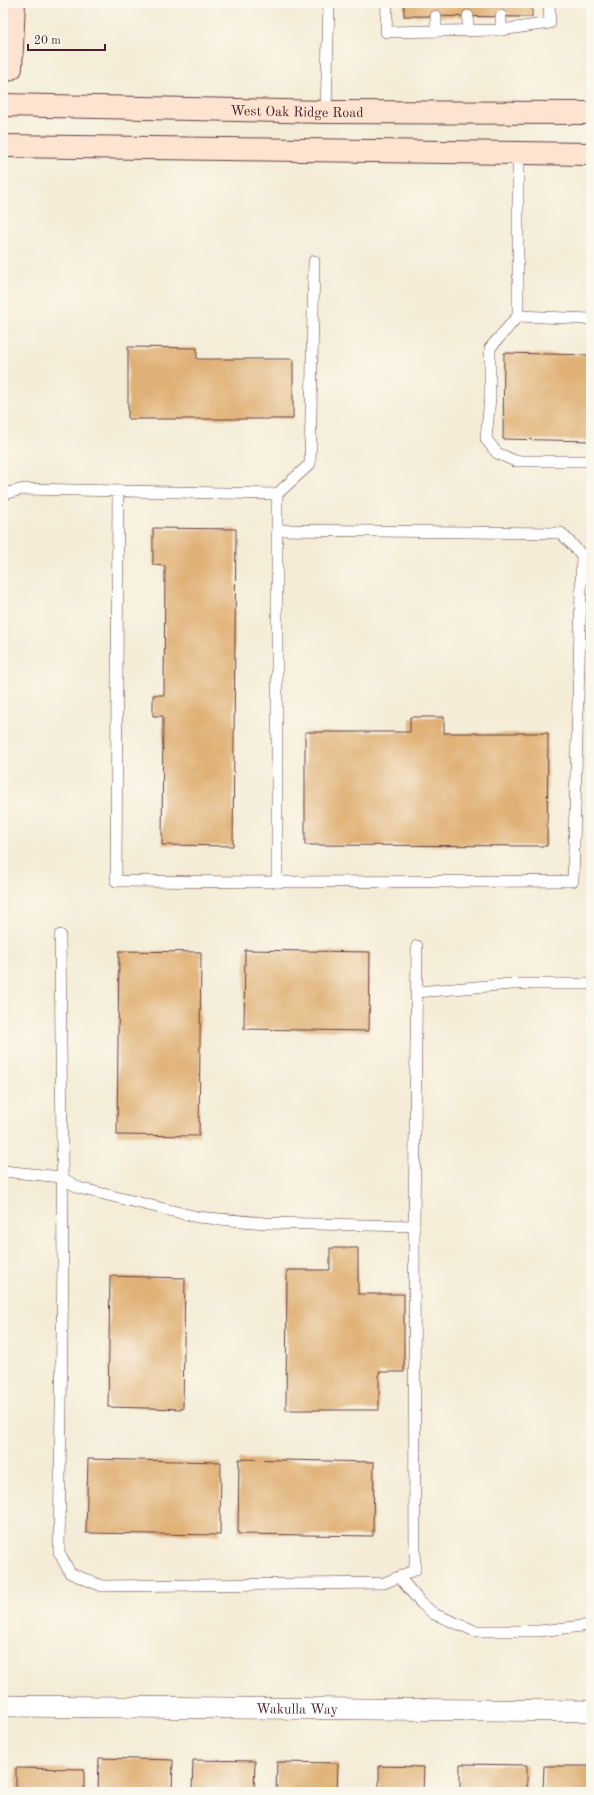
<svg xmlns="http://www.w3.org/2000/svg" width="594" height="1795" font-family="'Old Standard TT',serif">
<rect width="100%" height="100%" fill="#fbf7ec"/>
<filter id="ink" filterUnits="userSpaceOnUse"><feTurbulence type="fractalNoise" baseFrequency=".025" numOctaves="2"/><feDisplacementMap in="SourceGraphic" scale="8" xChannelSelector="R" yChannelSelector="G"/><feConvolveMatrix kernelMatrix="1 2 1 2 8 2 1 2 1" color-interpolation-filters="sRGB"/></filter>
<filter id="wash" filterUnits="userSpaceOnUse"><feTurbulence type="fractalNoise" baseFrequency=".012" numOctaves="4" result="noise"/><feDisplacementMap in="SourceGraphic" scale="16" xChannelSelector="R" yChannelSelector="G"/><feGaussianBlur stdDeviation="0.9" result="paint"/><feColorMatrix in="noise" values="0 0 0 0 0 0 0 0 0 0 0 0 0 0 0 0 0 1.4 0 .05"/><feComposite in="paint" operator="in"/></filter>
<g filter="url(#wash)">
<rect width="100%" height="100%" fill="#f4ecd6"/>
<g id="blocks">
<g fill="#e0b176">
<path d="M404 3H532V17L404 16Z"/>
<path d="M128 347 197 348V359H293V419H128Z"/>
<path d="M504 353 591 355V441L503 439Z"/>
<path d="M153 528 236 529 233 846 162 845 163 716H153V695H164L165 566 153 565Z"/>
<path d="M410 717H444V733H548L547 846 305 845V732H410Z"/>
<path d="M245 950 370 952 369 1031 244 1029Z"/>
<path d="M119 951 201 952 199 1136 117 1135Z"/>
<path d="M330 1248H358V1294H404V1372H379V1410H286L287 1270H330Z"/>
<path d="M110 1276 185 1278 183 1409 108 1407Z"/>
<path d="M88 1459 221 1462 220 1535 86 1533Z"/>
<path d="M239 1459 374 1462 373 1536 238 1534Z"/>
<path d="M99 1758 173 1760 172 1792H98Z"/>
<path d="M193 1760 255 1761 254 1792H192Z"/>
<path d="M277 1762 338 1763 337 1792H276Z"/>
<path d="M460 1764 527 1765V1792H460Z"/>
<path d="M379 1766 424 1767 423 1792H379Z"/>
<path d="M544 1766H591V1792H543Z"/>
<path d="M16 1768 84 1769V1792H16Z"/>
</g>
</g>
</g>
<g filter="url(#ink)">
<use href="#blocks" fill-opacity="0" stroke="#643e45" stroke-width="1"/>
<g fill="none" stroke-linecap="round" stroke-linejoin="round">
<g stroke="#643e45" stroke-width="12">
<g id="lane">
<path d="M387 3 386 32 501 30 550 23 549 3"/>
<path d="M501 30V16"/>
<path d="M436 31V16"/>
<path d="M468 31V16"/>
<path d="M326 112 329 3"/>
<path d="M518 154V316L591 319"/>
<path d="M518 316 490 348V398L486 439 497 453 515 461H591"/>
<path d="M3 494 24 489 277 494V882L116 881 118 491"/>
<path d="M277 494 310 464 314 261"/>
<path d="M277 530 561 533 582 555 573 881 277 882"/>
<path d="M60 935 63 1261 59 1552 70 1573 102 1586 384 1583 415 1570 414 1226 417 946"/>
<path d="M417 992 512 984H591"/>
<path d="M3 1171 61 1177 79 1188 197 1217 265 1223 414 1226"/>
<path d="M399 1577 421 1603 434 1614 475 1631H539L591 1625"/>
</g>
</g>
<g stroke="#643e45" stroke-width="22">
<g id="street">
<path id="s1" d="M3 1706 591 1711"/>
</g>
</g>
<g stroke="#643e45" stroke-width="24">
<g id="secondary">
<path d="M3 72 11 68 14 3"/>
<path id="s2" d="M3 105 326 112 591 113"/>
<path d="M3 146 591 154"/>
</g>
</g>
<use href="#lane" stroke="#fff" stroke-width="11"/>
<use href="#street" stroke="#fff" stroke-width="21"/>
<use href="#secondary" stroke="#fde4d1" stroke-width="22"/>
</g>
</g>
<g text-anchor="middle" stroke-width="4" stroke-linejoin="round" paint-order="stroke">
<g font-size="14" fill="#4a1f2b" stroke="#fbf7ec">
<text dy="5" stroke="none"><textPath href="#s2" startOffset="294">West Oak Ridge Road</textPath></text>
<text dy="5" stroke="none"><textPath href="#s1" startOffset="294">Wakulla Way</textPath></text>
</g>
</g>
<rect width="594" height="1795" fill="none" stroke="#fbf7ec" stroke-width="16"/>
<path d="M28 44v6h77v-6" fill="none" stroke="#4a1f2b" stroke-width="2"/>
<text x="34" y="44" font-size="12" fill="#4a1f2b" stroke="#fbf7ec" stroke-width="3" paint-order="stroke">20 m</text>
</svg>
